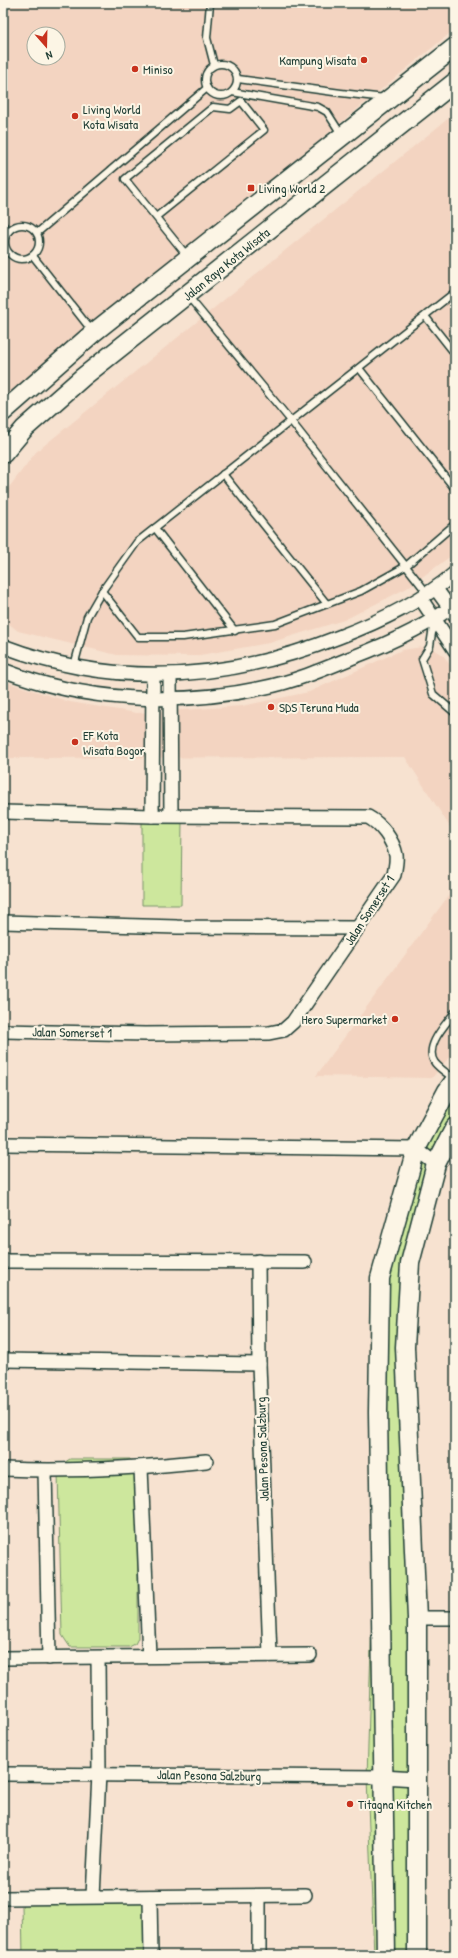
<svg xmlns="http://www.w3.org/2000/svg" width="458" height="1958" font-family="'Patrick Hand',sans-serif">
<rect width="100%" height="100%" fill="#f7e2d0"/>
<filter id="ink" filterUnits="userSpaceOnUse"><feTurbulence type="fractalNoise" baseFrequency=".025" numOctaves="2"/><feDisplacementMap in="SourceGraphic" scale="8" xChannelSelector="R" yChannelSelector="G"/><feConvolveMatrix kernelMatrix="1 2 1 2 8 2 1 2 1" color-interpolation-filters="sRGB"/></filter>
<g filter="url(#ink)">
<g fill="#f3d4c1" fill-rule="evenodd">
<path d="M3 3H455V29L30 377 3 407ZM34 34H58V58H34Z"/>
<path d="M455 113V553L407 588 344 620 269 643 194 656 117 655 18 631 3 619V495L36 452Z"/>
<path d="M429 646 443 655 455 672V1050L432 1078 316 1076 449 895 452 830 405 757 3 758V681L70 702 137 713 242 706 309 692 402 650Z"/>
</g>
<g fill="#cde79d" stroke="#769268">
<path d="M142 819 182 820 181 905H142Z"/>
<path d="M455 1080V1127L410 1263 417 1955H374L367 1778 378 1412 380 1278 416 1149Z"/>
<path d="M70 1459H130L134 1463 138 1473V1638L135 1644 129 1647H70L62 1635 58 1473 62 1464Z"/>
<path d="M141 1891 155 1955H23L22 1906 26 1900Z"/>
</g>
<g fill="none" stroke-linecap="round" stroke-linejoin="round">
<g stroke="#1f3d34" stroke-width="9">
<g id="lane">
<path d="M210 3 207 38 214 65"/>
<circle cx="221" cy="80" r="16"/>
<path d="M238 79 341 93 385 98"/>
<path d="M232 92 318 107 327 112 341 134"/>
<path d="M156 217 264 130 241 101 230 109 213 107 125 179 188 257"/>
<circle cx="22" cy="242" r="17"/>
<path d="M3 225 8 231"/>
<path d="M37 233 207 88"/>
<path d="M33 256 92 331"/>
<path d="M188 296 291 421 428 594"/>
<path d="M425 316 455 354"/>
<path d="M359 368 455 489"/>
<path d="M223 474 327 604"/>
<path d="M155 528 235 631"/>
<path d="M102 591 138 637H183L275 624 361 591 406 566 455 524"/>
<path d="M434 620 430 646 422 659 433 694 455 713"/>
<path d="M74 666 87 617 102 591 137 542 455 292"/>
<path d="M454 1079C448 1074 440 1069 435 1063 423 1047 446 1024 455 1012"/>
</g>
</g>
<g stroke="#1f3d34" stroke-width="16">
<g id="street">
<path d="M436 589 455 615"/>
<path d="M421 599 455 650"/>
<path d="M3 646C116 689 228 681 339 637 381 621 421 602 455 573"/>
<path d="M3 670C84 702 177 706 262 688 293 682 322 670 351 658 385 645 427 627 455 604"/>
<path d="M170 675 171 815"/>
<path d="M3 812 152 816 368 817C381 824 393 840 396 855 397 861 395 869 394 875L293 1022 284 1030 269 1033 145 1034 3 1031"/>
<path d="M152 816 153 675"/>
<path d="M3 922 177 927 358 928"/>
<path d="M3 1144 416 1149 436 1164"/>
<path d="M3 1261 305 1262"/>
<path d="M258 1261 259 1364 270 1655"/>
<path d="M3 1360 259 1364"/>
<path d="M141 1468 149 1656"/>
<path d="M4 1469C72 1472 139 1468 206 1461"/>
<path d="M45 1471 49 1658"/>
<path d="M417 1618H455"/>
<path d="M3 1658 310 1655"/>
<path d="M3 1774 382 1777 416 1779"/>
<path d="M93 1896 99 1774 98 1658"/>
<path d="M259 1896V1955"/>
<path d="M150 1897 151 1955"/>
<path d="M3 1898 305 1895"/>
</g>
</g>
<g stroke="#1f3d34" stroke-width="21">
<g id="secondary">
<path d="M3 412 93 333 455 47"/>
<path d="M3 454 24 429 83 377 455 82"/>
<path d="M386 1955 378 1412 380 1278 416 1149 447 1091 455 1080"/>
<path d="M417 1955V1618L405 1347 410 1263 436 1164 455 1127"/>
</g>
</g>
<use href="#lane" stroke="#fcf5e5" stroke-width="6"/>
<use href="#street" stroke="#fcf5e5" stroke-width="13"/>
<use href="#secondary" stroke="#fcf5e5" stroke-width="18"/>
</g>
</g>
<g fill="#c8321e" stroke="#fcf5e5" stroke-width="1.5">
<circle cx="364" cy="60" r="4"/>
<circle cx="135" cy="69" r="4"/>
<circle cx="75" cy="116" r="4"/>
<rect x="247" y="184" width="8" height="8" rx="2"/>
<circle cx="271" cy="707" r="4"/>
<circle cx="75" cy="742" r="4"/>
<circle cx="395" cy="1019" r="4"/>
<circle cx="350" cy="1804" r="4"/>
</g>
<g text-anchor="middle" stroke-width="4" stroke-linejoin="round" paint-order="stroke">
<g font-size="13" fill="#1f3d34" stroke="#fcf5e5" text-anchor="start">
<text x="356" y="65" text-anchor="end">Kampung Wisata</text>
<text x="143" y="74">Miniso</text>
<text x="83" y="114">Living World<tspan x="83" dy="15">Kota Wisata</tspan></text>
<text x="259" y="193">Living World 2</text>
<text x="279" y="712">SDS Teruna Muda</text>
<text x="83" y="740">EF Kota<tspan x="83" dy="15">Wisata Bogor</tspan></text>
<text x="387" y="1024" text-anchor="end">Hero Supermarket</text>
<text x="358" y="1809">Titagna Kitchen</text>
</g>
<g font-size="13" fill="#1f3d34" stroke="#fcf5e5">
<text transform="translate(226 264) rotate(-39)" y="5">Jalan Raya Kota Wisata</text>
<text transform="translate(369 910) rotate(-57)" y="5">Jalan Somerset 1</text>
<text transform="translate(72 1032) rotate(1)" y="5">Jalan Somerset 1</text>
<text transform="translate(262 1449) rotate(-92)" y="5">Jalan Pesona Salzburg</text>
<text transform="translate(209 1775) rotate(1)" y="5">Jalan Pesona Salzburg</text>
</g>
</g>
<rect width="458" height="1958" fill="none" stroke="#fcf5e5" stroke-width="16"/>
<rect x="8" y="8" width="442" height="1942" fill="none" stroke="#1f3d34" stroke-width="1.5" filter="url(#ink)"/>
<g transform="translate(46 46) rotate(160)"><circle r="19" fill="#fcf5e5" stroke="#a4ab9e"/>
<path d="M0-3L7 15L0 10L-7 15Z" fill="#c8321e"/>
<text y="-6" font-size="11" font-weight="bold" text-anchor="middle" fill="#1f3d34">N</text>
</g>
</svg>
